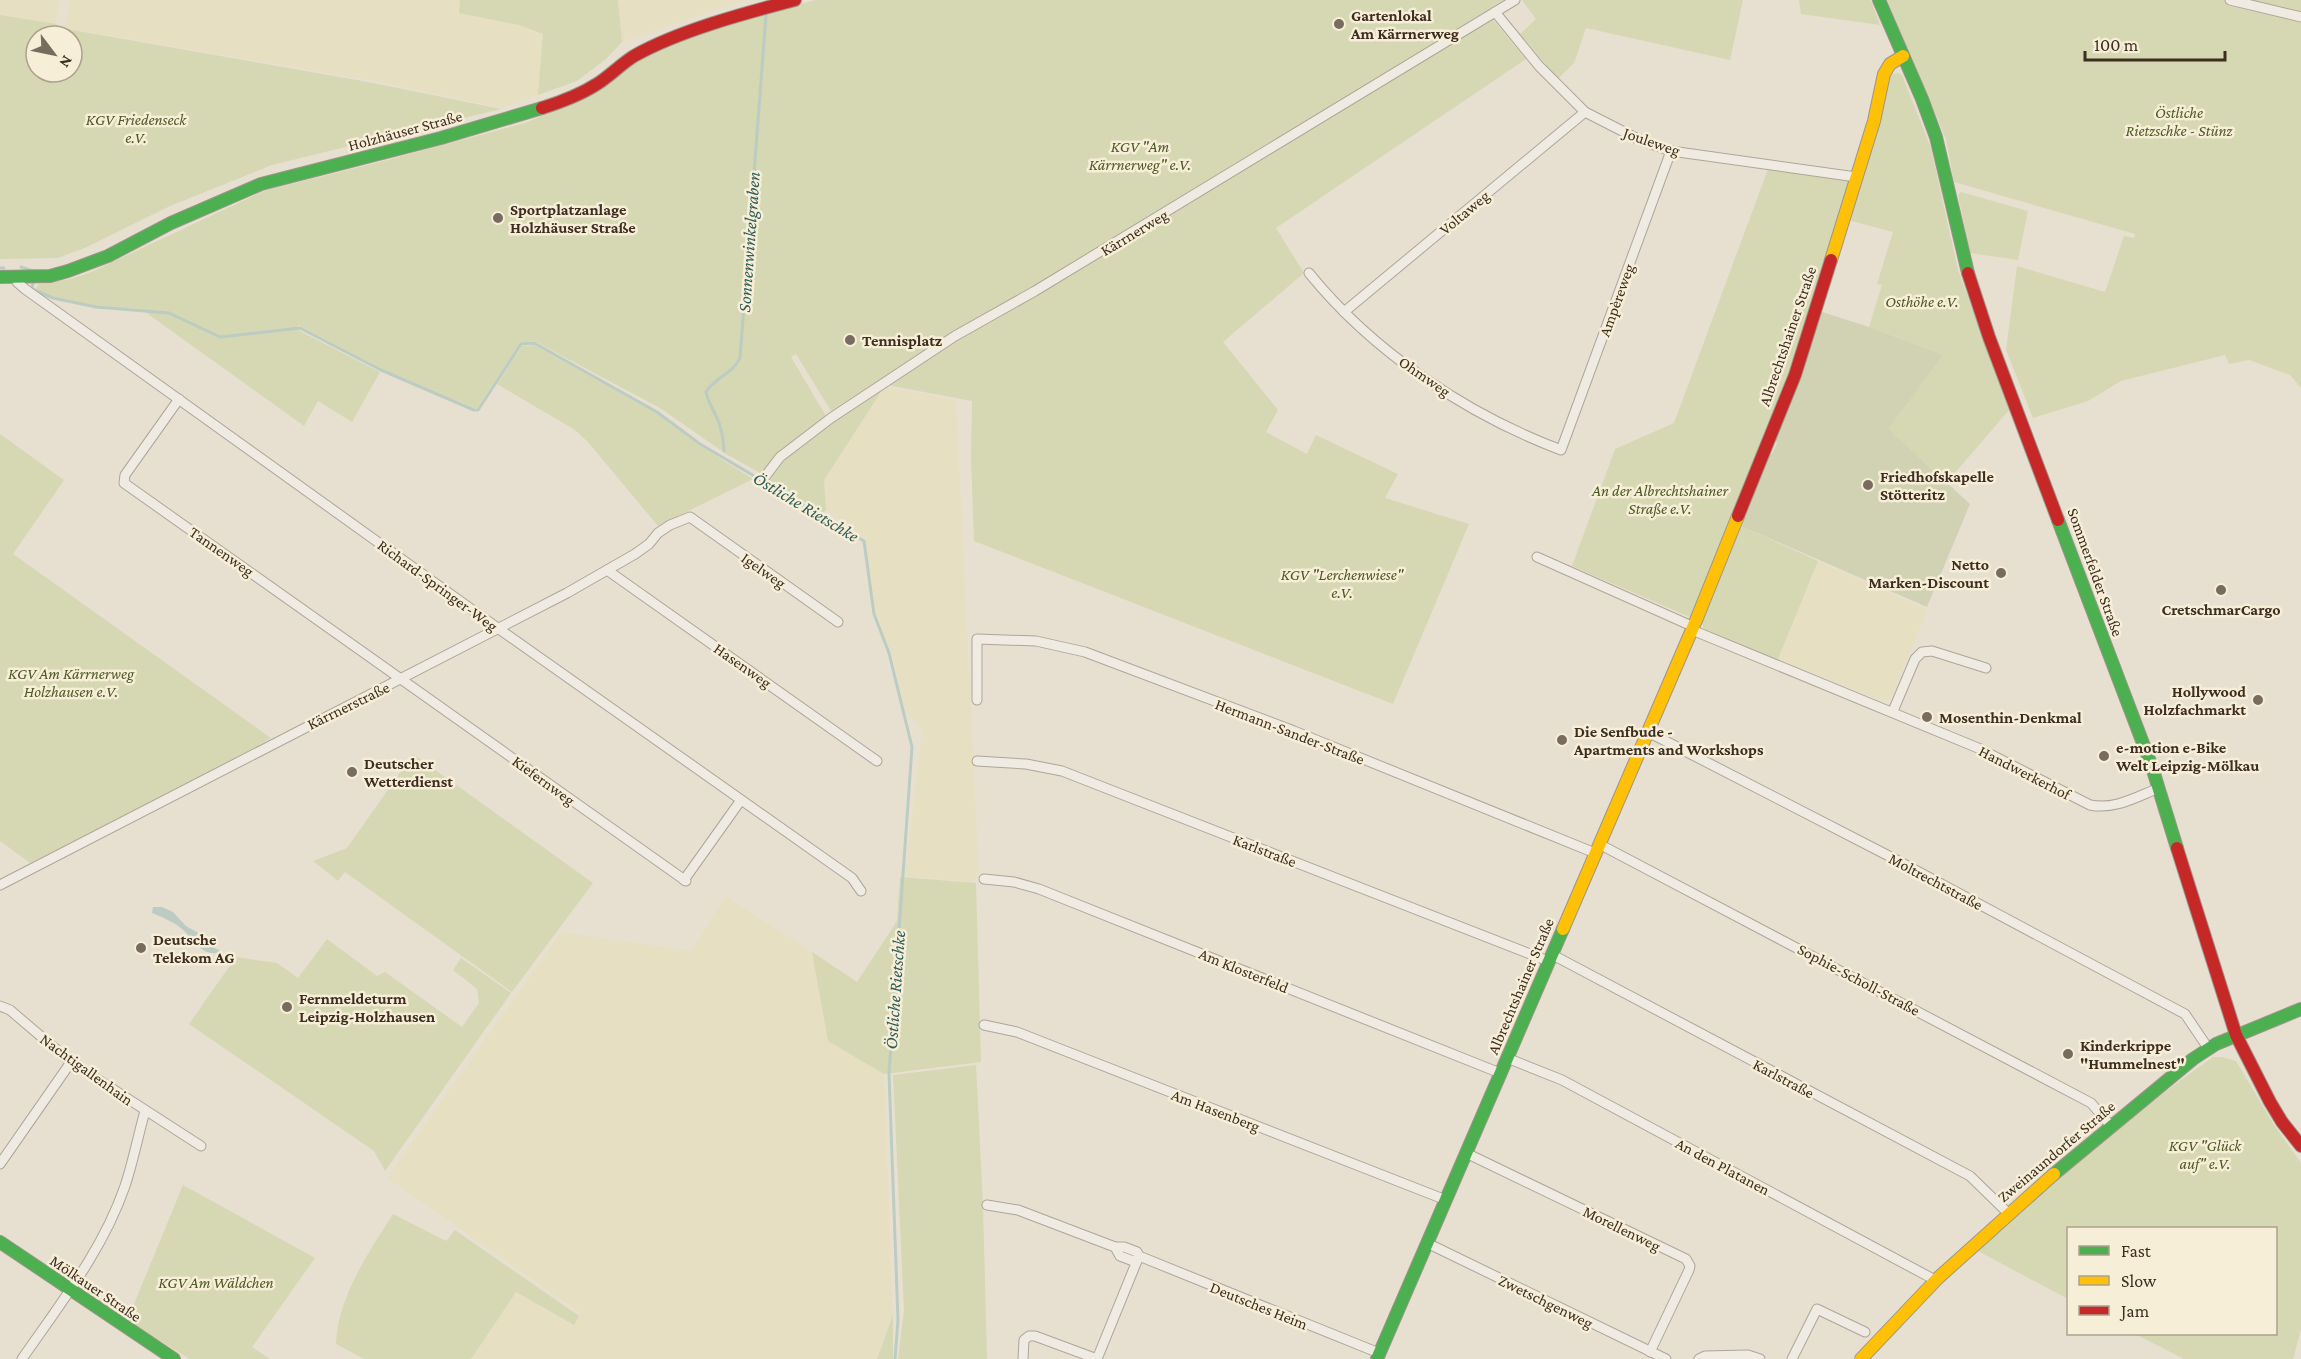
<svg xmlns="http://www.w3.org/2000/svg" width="2301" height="1359" font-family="'Crimson Pro',serif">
<rect width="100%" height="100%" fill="#e7e0d1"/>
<g fill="#e6dfc2">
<path d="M0 0H59L56 24 0 15Z"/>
<path d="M70 0H460L459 13 519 25 543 34 538 95 502 108 369 80 65 28Z"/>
<path d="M618 0H745L622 42Z"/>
<path d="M884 387 956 400 979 877 971 882 905 876 922 729 905 711 892 655 877 620 865 538 826 510 824 480Z"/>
<path d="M1818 561 1927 610 1893 694 1889 700 1884 702 1778 659Z"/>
<path d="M726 896 812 952 828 1041 884 1074 893 1315 877 1359H471L516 1292 573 1325 581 1313 387 1178 561 932 691 951Z"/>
</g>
<g fill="#d6d7b3" fill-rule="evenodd">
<path d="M460 0H618L622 42 606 59 577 81 538 95 543 34 519 25 459 13Z"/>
<path d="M816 0H1508L1487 13 1526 59 1276 228 1304 273 1223 342 1278 410 1266 432 1307 454 1316 435 1398 474 1385 498 1469 524 1393 704 974 541 971 459 972 401 887 385 958 338 1033 294 1029 288 953 333 831 411 796 354 791 357 826 416 771 461 762 474 726 454 660 408 534 341 520 343 477 408H474L382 369 298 325 296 329 380 372 352 422 318 401 304 426 141 309 97 307 54 297 42 293 36 289 39 284 71 279 89 273 264 191 376 163 525 123 589 96 636 62 676 43 760 14Z"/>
<path d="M1522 0H1743L1730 60 1586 28 1574 63 1558 79 1520 34 1536 19Z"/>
<path d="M1799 0H1871L1880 25 1801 14Z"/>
<path d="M1887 0H2301V388L2290 375 2249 360 2229 364 2225 355 2121 381 2088 401 2033 418 2006 350 2017 266 2105 292 2124 236 2134 238 2135 234 1954 182 1946 139Z"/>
<path d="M0 15 56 24 61 28 368 82 501 109 272 165 170 206 87 247 58 258 0 259ZM36 36H72V72H36Z"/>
<path d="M1897 73 1902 75 1931 148 1958 270 2009 410 1947 482 1887 429 1943 355 1869 327 1882 285 1877 284 1893 232 1848 220 1877 133 1888 81 1891 75Z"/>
<path d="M1768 169 1850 180 1792 374 1692 618 1572 566 1615 449 1674 423Z"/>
<path d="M1961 192 2028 211 2018 260 1970 253 1958 195Z"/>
<path d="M534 345 658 414 699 445 753 479 658 526 588 442 575 430 497 384 522 346Z"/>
<path d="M884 387 824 480 826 510 823 513 767 479C798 441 844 415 884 387Z"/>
<path d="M0 434 64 480 13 554 271 738 204 778 30 863 0 841Z"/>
<path d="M1739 525 1818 561 1778 659 1707 632 1704 630 1702 623Z"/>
<path d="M413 754 593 883 512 992 345 872 338 881 313 861 347 848Z"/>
<path d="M900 877 976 883 981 1062 884 1074 828 1041 812 952 857 982 897 921Z"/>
<path d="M327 939 377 976 385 972 462 1027 479 1003 477 989 453 970 461 958 511 993 385 1171 374 1151 189 1024 236 957 277 963 298 978Z"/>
<path d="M2213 1057H2222L2236 1061 2274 1125 2301 1163V1329L2293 1359H2184L2135 1334H2276V1228H2068V1299L1976 1250C2052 1183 2130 1115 2213 1057Z"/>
<path d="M976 1065 983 1206 987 1359H898L904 1310 893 1075Z"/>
<path d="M183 1185 315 1258 252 1347 270 1359H190L127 1321Z"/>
<path d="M393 1214 446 1241 455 1230 579 1316 574 1325 516 1292 471 1359H364L336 1344C338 1296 368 1254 393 1214Z"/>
<path d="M893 1315V1359H877Z"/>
</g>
<path fill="#d1d1b3" d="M1819 311 1869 327 1943 355 1888 429 1970 504 1927 607 1739 525 1768 455 1772 454 1777 443 1774 440Z"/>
<path fill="#bcccc2" d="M153 907H162L173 912 186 926 202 935 208 944 222 952C201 958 195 940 182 929 174 922 162 917 152 913Z"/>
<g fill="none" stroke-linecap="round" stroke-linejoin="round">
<g stroke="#bcccc2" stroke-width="3">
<path d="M21 267 33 271"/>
<path d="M0 268H4"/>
<path d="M33 281 32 289 53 298 96 307 169 313 220 337 300 328 381 370 474 410H478L521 344 534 343 657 412 700 444 864 541 874 614 889 653 912 747 889 1073 898 1320 895 1359"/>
<path d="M724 451C723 439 722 427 716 416 712 407 708 402 706 392 714 378 733 374 740 358L766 15"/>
</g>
<g stroke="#ada599" stroke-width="11">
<g id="street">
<path d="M2230 0 2301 17"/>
<path d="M1495 12 1539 66 1585 112 1638 139 1671 151 1856 177"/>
<path d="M1309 273C1373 352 1466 414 1561 450L1671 151"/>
<path d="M17 277V282L25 289 492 624 852 878 861 891"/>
<path d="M1344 312 1585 112"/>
<path d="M179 399 125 475 124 483 686 881"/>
<path d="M764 478 780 457 831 418 955 336 1035 291 1515 0"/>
<path d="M1537 557 1694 627"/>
<path d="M607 570 877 761"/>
<path d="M1692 630 1978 748 2090 805C2115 810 2136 797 2159 788"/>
<path d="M977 700V639L1036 641 1085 652 1294 731 1595 853"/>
<path d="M1893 711 1915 659 1922 652 1932 651 1986 668"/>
<path d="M1648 732 1887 855 2185 1014 2208 1048"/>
<path d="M977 761 1026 764 1062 771 1548 961"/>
<path d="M1599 844 2091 1103 2111 1126"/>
<path d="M984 879 1014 882 1039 889 1500 1073"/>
<path d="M684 880 741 800"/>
<path d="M0 885 567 593 635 554 649 544 658 533 670 525 690 517 838 622"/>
<path d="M1551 954 1970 1176 2008 1213"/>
<path d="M0 1006 10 1010 71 1062 201 1146"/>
<path d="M984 1025 1017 1032 1446 1200"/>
<path d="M1507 1058 1562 1080 1935 1280"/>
<path d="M1466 1153 1686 1259 1690 1266 1689 1270 1650 1352"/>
<path d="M0 1164 71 1062"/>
<path d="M987 1205 1018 1210 1115 1247H1124L1137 1252 1139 1256 1379 1353"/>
<path d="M1427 1243 1666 1359"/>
<path d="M1115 1247 1120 1256 1136 1262"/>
<path d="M22 1359C60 1304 103 1250 125 1186 133 1162 138 1136 145 1111"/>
<path d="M1023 1359 1024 1340 1029 1336H1035L1097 1359"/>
<path d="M1097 1359 1139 1256"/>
<path d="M1699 1359 1705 1356 1748 1355 1760 1359"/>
<path d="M1792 1359 1817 1309 1865 1332"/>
</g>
</g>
<g stroke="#9c958a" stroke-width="14">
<g id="fast">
<path d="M1879 0 1922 99 1936 137 1968 273"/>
<path d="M0 277 50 276 68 271 108 256 171 223 261 184 441 138 542 108"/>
<path d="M2058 520 2152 767 2177 848"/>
<path d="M2054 1174 2193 1059 2216 1044 2301 1009"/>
<path d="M0 1242 174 1359"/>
<path d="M1377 1359 1563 929"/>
</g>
</g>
<g stroke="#9c958a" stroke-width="14">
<g id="slow">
<path d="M1831 260 1874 121 1884 74 1890 64 1903 56"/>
<path d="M1563 929 1697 618 1738 516"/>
<path d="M1861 1359 1938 1278 2054 1174"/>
</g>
</g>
<g stroke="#9c958a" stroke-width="14">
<g id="jam">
<path d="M542 108C561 102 580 95 597 84 610 76 621 64 634 56 678 31 745 13 795 0"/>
<path d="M1968 273 1989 337 2058 520"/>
<path d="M1738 516 1795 375 1831 260"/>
<path d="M2177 848 2236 1035 2270 1102 2282 1122 2301 1146"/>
</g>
</g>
<use href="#street" stroke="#efebe3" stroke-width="9"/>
<use href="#fast" stroke="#4caf50" stroke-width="12"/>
<use href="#slow" stroke="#ffc107" stroke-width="12"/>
<use href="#jam" stroke="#c62828" stroke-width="12"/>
</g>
<g fill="#786c5e" stroke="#f7eed8" stroke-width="2">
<circle cx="1339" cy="24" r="6"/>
<circle cx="498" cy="218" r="6"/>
<circle cx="850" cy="340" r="6"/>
<circle cx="1868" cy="485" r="6"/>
<circle cx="2001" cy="573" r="6"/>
<circle cx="2221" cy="590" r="6"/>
<circle cx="2258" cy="700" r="6"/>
<circle cx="1927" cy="717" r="6"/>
<circle cx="1562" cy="740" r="6"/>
<circle cx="2104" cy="756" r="6"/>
<circle cx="352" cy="772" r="6"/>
<circle cx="141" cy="948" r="6"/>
<circle cx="287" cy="1007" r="6"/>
<circle cx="2068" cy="1054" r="6"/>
</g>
<g text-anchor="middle" stroke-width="5" stroke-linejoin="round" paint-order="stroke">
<g font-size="16" font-weight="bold" fill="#3d2e20" stroke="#f7eed8" text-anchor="start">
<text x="1351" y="21">Gartenlokal<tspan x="1351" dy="18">Am Kärrnerweg</tspan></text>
<text x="510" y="215">Sportplatzanlage<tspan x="510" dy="18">Holzhäuser Straße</tspan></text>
<text x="862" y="346">Tennisplatz</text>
<text x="1880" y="482">Friedhofskapelle<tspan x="1880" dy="18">Stötteritz</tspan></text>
<text x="1989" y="570" text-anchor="end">Netto<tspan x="1989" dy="18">Marken-Discount</tspan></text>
<text x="2221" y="615" text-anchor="middle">CretschmarCargo</text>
<text x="2246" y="697" text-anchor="end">Hollywood<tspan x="2246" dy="18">Holzfachmarkt</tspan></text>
<text x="1939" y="723">Mosenthin-Denkmal</text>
<text x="1574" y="737">Die Senfbude -<tspan x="1574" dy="18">Apartments and Workshops</tspan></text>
<text x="2116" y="753">e-motion e-Bike<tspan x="2116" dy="18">Welt Leipzig-Mölkau</tspan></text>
<text x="364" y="769">Deutscher<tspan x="364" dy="18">Wetterdienst</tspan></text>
<text x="153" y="945">Deutsche<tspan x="153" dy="18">Telekom AG</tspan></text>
<text x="299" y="1004">Fernmeldeturm<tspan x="299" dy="18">Leipzig-Holzhausen</tspan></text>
<text x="2080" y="1051">Kinderkrippe<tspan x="2080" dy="18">"Hummelnest"</tspan></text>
</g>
<g font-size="16" font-style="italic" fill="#4d5a26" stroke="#f7eed8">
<text x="2179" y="118">Östliche<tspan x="2179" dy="18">Rietzschke - Stünz</tspan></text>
<text x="136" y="125">KGV Friedenseck<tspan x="136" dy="18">e.V.</tspan></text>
<text x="1140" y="152">KGV "Am<tspan x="1140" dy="18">Kärrnerweg" e.V.</tspan></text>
<text x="1922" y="307">Osthöhe e.V.</text>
<text x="1660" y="496">An der Albrechtshainer<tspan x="1660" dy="18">Straße e.V.</tspan></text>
<text x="1342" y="580">KGV "Lerchenwiese"<tspan x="1342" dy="18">e.V.</tspan></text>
<text x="71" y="679">KGV Am Kärrnerweg<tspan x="71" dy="18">Holzhausen e.V.</tspan></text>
<text x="2205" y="1151">KGV "Glück<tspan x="2205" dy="18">auf" e.V.</tspan></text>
<text x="216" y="1288">KGV Am Wäldchen</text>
</g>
<g font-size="16" fill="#3d2e20" stroke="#f7eed8">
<text transform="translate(405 130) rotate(-15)" y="6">Holzhäuser Straße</text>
<text transform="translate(1652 141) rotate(19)" y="6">Jouleweg</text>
<text transform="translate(1464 212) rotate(-40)" y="6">Voltaweg</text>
<text transform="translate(1134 232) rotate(-31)" y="6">Kärrnerweg</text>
<text transform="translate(1616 300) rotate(-70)" y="6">Ampèreweg</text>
<text transform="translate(1787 336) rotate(-71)" y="6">Albrechtshainer Straße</text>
<text transform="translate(1425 376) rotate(35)" y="6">Ohmweg</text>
<text transform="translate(222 551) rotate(35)" y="6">Tannenweg</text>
<text transform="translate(764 570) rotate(35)" y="6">Igelweg</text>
<text transform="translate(2096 572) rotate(70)" y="6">Sommerfelder Straße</text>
<text transform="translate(438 585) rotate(36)" y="6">Richard-Springer-Weg</text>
<text transform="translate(743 665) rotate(35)" y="6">Hasenweg</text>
<text transform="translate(348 705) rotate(-26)" y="6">Kärrnerstraße</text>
<text transform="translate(1290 731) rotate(21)" y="6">Hermann-Sander-Straße</text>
<text transform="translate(2025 772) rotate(27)" y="6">Handwerkerhof</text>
<text transform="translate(544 780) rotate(36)" y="6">Kiefernweg</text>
<text transform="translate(1265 850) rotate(21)" y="6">Karlstraße</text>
<text transform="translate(1936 881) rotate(28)" y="6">Moltrechtstraße</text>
<text transform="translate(1244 970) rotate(22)" y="6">Am Klosterfeld</text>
<text transform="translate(1859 979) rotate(28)" y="6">Sophie-Scholl-Straße</text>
<text transform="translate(1520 986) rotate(-67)" y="6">Albrechtshainer Straße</text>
<text transform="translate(87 1069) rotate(36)" y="6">Nachtigallenhain</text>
<text transform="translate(1784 1078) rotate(28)" y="6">Karlstraße</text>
<text transform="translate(1216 1110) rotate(21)" y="6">Am Hasenberg</text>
<text transform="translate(2056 1151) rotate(-40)" y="6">Zweinaundorfer Straße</text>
<text transform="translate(1723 1166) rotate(28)" y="6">An den Platanen</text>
<text transform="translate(1622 1228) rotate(26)" y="6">Morellenweg</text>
<text transform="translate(96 1288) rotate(34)" y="6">Mölkauer Straße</text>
<text transform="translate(1546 1301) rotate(26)" y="6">Zwetschgenweg</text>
<text transform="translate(1259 1305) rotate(22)" y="6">Deutsches Heim</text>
</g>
<g font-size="18" font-style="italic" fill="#2f5d5a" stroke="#f7eed8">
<text transform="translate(749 242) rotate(-86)" y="6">Sonnenwinkelgraben</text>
<text transform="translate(806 507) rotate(31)" y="6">Östliche Rietschke</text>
<text transform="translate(895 990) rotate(-86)" y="6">Östliche Rietschke</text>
</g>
</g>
<rect x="2067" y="1227" width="210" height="108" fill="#f7eed8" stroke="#ada18e" stroke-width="1.5"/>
<rect x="2079" y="1246" width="30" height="9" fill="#4caf50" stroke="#ada18e" stroke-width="1.5"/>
<text x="2121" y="1257" font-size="18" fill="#3d2e20">Fast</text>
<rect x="2079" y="1276" width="30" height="9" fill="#ffc107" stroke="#ada18e" stroke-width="1.5"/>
<text x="2121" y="1287" font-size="18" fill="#3d2e20">Slow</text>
<rect x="2079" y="1306" width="30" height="9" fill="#c62828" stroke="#ada18e" stroke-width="1.5"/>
<text x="2121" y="1317" font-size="18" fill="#3d2e20">Jam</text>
<g transform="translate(54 54) rotate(122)"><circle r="28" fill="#f7eed8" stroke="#ada18e" stroke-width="1.5"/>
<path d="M0-4.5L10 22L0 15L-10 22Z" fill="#786c5e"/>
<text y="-9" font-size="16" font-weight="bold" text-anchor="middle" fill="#3d2e20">N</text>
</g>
<path d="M2085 51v9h140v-9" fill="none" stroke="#3d2e20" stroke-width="3"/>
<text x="2094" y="51" font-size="18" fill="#3d2e20" stroke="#f7eed8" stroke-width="4.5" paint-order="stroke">100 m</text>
</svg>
